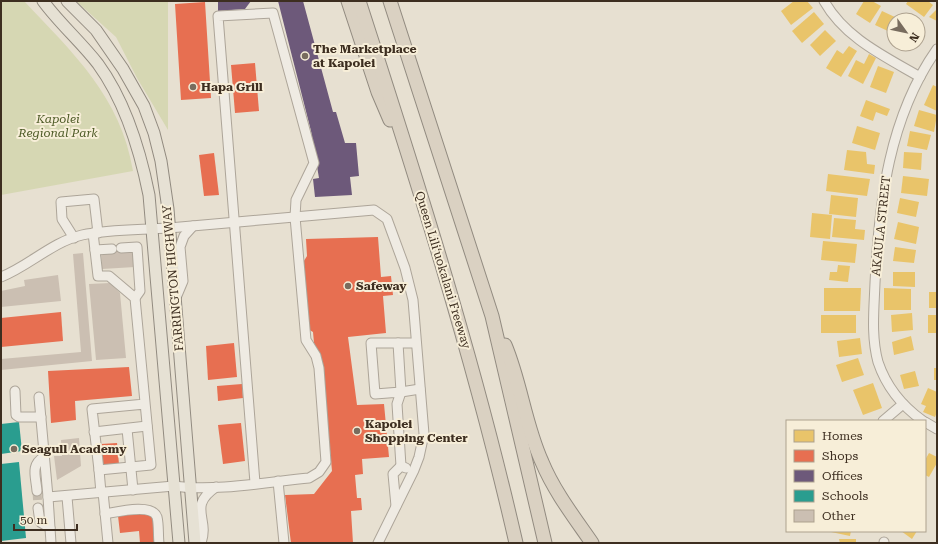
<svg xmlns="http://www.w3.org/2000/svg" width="938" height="544" font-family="'Roboto Serif',serif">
<rect width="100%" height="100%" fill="#e7e0d1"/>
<g fill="#d6d7b3">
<path d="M1 1H24C73 53 121 97 133 171L1 195Z"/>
<path d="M76 1H168V130L137 78 116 37Z"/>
</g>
<g fill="#e9c46a">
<path d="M794 1H807L813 8 791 25 781 11Z"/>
<path d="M864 1H872L881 6 870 23 856 14Z"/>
<path d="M908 1H928L933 5 924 17 906 4Z"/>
<path d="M937 9V21L929 17Z"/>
<path d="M882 11 897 18 894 20V25L890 32 875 25Z"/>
<path d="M814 12 824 24 802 43 792 31Z"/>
<path d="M918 25 924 37 918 40Z"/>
<path d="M825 30 836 41 820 56 810 45Z"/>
<path d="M849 46 857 51 841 77 826 68 837 50 843 54Z"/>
<path d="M869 54 876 58 863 84 848 76 856 60 864 64Z"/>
<path d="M878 66 894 72 886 93 870 87Z"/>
<path d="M933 85 937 87V111L924 105Z"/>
<path d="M866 100 890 109 887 116 876 112 873 121 860 116Z"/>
<path d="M919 110 937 115 934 132 914 126Z"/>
<path d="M857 126 880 133 875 150 852 143Z"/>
<path d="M910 131 931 135 927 150 907 146Z"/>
<path d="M847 150 866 152 867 164 875 165 874 174 844 170Z"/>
<path d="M904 152 922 153 921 170 903 168Z"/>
<path d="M828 174 870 179 867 196 826 191Z"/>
<path d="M903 176 929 179 927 196 901 193Z"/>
<path d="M831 195 858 198 856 217 829 214Z"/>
<path d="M900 198 919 202 916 217 897 213Z"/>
<path d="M812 213 832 215 830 239 810 237Z"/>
<path d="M834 218 856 220 855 229 865 230 864 240 832 237Z"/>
<path d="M898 222 919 227 916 244 894 239Z"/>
<path d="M823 241 857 244 855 263 821 260Z"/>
<path d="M895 247 916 250 914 263 893 261Z"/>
<path d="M838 265 850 266 848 282 829 280 830 272H837Z"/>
<path d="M893 272H915V287L893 286Z"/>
<path d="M824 288H861L860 311H824Z"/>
<path d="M884 288 911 289V310H884Z"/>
<rect x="929" y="292" width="8" height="16"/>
<path d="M912 313 913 330 892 332 891 315Z"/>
<rect x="821" y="315" width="35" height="18"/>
<rect x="928" y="315" width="9" height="18"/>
<path d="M911 336 914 350 894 355 892 342Z"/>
<path d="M860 338 862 354 839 357 837 341Z"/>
<path d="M858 358 864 375 842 382 836 365Z"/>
<rect x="934" y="368" width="3" height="12"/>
<path d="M915 371 919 386 904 389 900 375Z"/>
<path d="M873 383 882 408 863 415 853 390Z"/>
<path d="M928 388 937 392V412L935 417 923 412 926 406 921 404Z"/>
<path d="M929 453 937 457V463L929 477 925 475V460Z"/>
<path d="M831 531H851L850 536 831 532Z"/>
<path d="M901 531H917L912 539Z"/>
<path d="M839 539H856V543H840Z"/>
</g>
<g fill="#e76f51">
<path d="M205 2 211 98 181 100 175 4Z"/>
<path d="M255 63 259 111 235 113 231 65Z"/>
<path d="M214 153 219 195 204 196 199 155Z"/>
<path d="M378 237 381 277 391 276 393 295 383 296 386 333 348 337 357 405 384 404 389 457 362 459 363 474 355 475 357 498H361L362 510 351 511 353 543H291L285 495 314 494 332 471 322 364 314 343 313 332 308 329 302 264 307 256 306 239Z"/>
<path d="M61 312 63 341 1 347V318Z"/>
<path d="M234 343 237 377 208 380 206 346Z"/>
<path d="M129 367 132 396 75 401 76 420 51 423 48 371Z"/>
<path d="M242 384 243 398 218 401 217 386Z"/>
<path d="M241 423 245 461 223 464 218 425Z"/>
<path d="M117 443 119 464 102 465 101 444Z"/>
<path d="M148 513 154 519 156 543H140L139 531 120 533 118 516Z"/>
</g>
<g fill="#6d597a">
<path d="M218 1H251L245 9 218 11Z"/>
<path d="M278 1H303L333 112H336L345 143H356L359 176 350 177 352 195 315 197 313 179 319 178 311 131Z"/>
</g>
<g fill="#2a9d8f">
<path d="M19 422 22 451 1 454V424Z"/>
<path d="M19 462 26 538 1 541V464Z"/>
</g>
<g fill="#cbbfb2">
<path d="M112 245H121L134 250 135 267 102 269 101 251Z"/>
<path d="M83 253 92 361 1 370V359L81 352 73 254Z"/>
<path d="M58 275 61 301 1 307V291L25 286 24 280Z"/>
<path d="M110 283 120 293 126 358 96 360 89 284Z"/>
<path d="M79 438 81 466 57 480 54 456H62L61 440Z"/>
</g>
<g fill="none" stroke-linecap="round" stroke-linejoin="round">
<path stroke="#c5bcae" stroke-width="9" stroke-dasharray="9 4.5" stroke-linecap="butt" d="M37 491 38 508"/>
<g stroke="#ada599" stroke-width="11">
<g id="minor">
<path d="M824 1C845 38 884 56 920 77"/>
<path d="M93 233 98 276H109L135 298 151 465 99 470 92 409 145 404"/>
<path d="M74 238 62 219 61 202 94 199 98 233"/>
<path d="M121 248 137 247 140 291 135 298"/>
<path d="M95 250 112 249"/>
<path d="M1 277C29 266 52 242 82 235 110 229 140 230 169 228 237 222 306 216 374 210L387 219 405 268 413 300 424 434 419 457 414 470 378 543"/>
<path d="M175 300 183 281 180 247 184 236 193 226"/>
<path d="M398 343 401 392 420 389"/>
<path d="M15 391 16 415 19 417H41"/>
<path d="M39 397 48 497 174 486C214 492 268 482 309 478L319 472 326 462 319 368 316 356 306 340 295 217 296 200 314 163 273 13 218 16 255 483"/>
<path d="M883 421 903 404"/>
<path d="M923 421C902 406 886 386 878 362 871 336 874 310 875 283 879 202 889 117 937 49"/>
<path d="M925 422 937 429"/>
<path d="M127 429 133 490"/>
<path d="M94 432 147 426"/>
<path d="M401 466 397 404 401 392 375 394 371 343H416"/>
<path d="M99 470 101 493"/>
<path d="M278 481 284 543"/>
<path d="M37 491C36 477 30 465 44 457"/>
<path d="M103 492 108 543"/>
<path d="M48 497 51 543"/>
<path d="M67 497 71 543"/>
<path d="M396 506 393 474 401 466 406 468"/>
<path d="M38 508 40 522 50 528"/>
<path d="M105 514C117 512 152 503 157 517 159 525 158 535 159 543"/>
<path d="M884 542V543"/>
<path d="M201 543C210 518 187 507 216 487"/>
</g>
</g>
<g stroke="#928b80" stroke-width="13">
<g id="major">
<path d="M43 1C59 23 81 42 98 64 125 101 140 150 149 195L179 543"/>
<path d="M67 1 96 30 123 69 144 106 154 133 161 161 168 209 195 543"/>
</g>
</g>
<g stroke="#928b80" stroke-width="15">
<g id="highway">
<path d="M348 1 378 92 390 120"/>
<path d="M359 1C417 180 474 359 516 543"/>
<path d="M390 1 492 316 545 543"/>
<path d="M505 345C521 383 525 425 542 462 554 491 574 517 592 543"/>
</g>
</g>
<use href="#minor" stroke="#efebe3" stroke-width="9"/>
<use href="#major" stroke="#e6e1d4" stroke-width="11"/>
<use href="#highway" stroke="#dad1c2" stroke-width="13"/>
</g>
<g fill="#786c5e" stroke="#f7eed8" stroke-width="1.5">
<circle cx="305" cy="56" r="4"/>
<circle cx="193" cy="87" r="4"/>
<circle cx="348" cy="286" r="4"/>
<circle cx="357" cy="431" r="4"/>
<circle cx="14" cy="449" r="4"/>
</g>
<g text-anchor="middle" stroke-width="4" stroke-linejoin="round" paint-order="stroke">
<g font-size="12" font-weight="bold" fill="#3d2e20" stroke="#f7eed8" text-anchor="start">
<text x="313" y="53">The Marketplace<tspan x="313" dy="14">at Kapolei</tspan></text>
<text x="201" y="91">Hapa Grill</text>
<text x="356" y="290">Safeway</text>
<text x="365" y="428">Kapolei<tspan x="365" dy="14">Shopping Center</tspan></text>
<text x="22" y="453">Seagull Academy</text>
</g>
<g font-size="12" font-style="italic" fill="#4d5a26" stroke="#f7eed8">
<text x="58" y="123">Kapolei<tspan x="58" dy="14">Regional Park</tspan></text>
</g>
<g font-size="12" fill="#3d2e20" stroke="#f7eed8">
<text transform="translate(881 226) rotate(-84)" y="4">AKAULA STREET</text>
<text transform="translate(443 270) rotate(73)" y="4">Queen Liliʻuokalani Freeway</text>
<text transform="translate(173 278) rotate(-95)" y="4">FARRINGTON HIGHWAY</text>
</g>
</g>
<rect width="938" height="544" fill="none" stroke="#3d2e20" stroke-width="4"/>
<rect x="786" y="420" width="140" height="112" fill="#f7eed8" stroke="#ada18e"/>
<rect x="794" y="430" width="20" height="12" fill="#e9c46a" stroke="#ada18e"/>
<text x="822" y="440" font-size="12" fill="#3d2e20">Homes</text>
<rect x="794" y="450" width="20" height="12" fill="#e76f51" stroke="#ada18e"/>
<text x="822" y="460" font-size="12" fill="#3d2e20">Shops</text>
<rect x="794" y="470" width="20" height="12" fill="#6d597a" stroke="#ada18e"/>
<text x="822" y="480" font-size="12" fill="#3d2e20">Offices</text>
<rect x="794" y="490" width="20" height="12" fill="#2a9d8f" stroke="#ada18e"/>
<text x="822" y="500" font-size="12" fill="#3d2e20">Schools</text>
<rect x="794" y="510" width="20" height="12" fill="#cbbfb2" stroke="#ada18e"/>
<text x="822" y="520" font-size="12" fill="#3d2e20">Other</text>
<g transform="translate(906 32) rotate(123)"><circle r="19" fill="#f7eed8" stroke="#ada18e"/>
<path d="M0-3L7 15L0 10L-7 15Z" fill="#786c5e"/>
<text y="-6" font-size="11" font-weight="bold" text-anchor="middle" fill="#3d2e20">N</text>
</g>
<path d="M14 524v6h63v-6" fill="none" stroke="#3d2e20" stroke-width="2"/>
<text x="20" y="524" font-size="12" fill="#3d2e20" stroke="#f7eed8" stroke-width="3" paint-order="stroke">50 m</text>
</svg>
